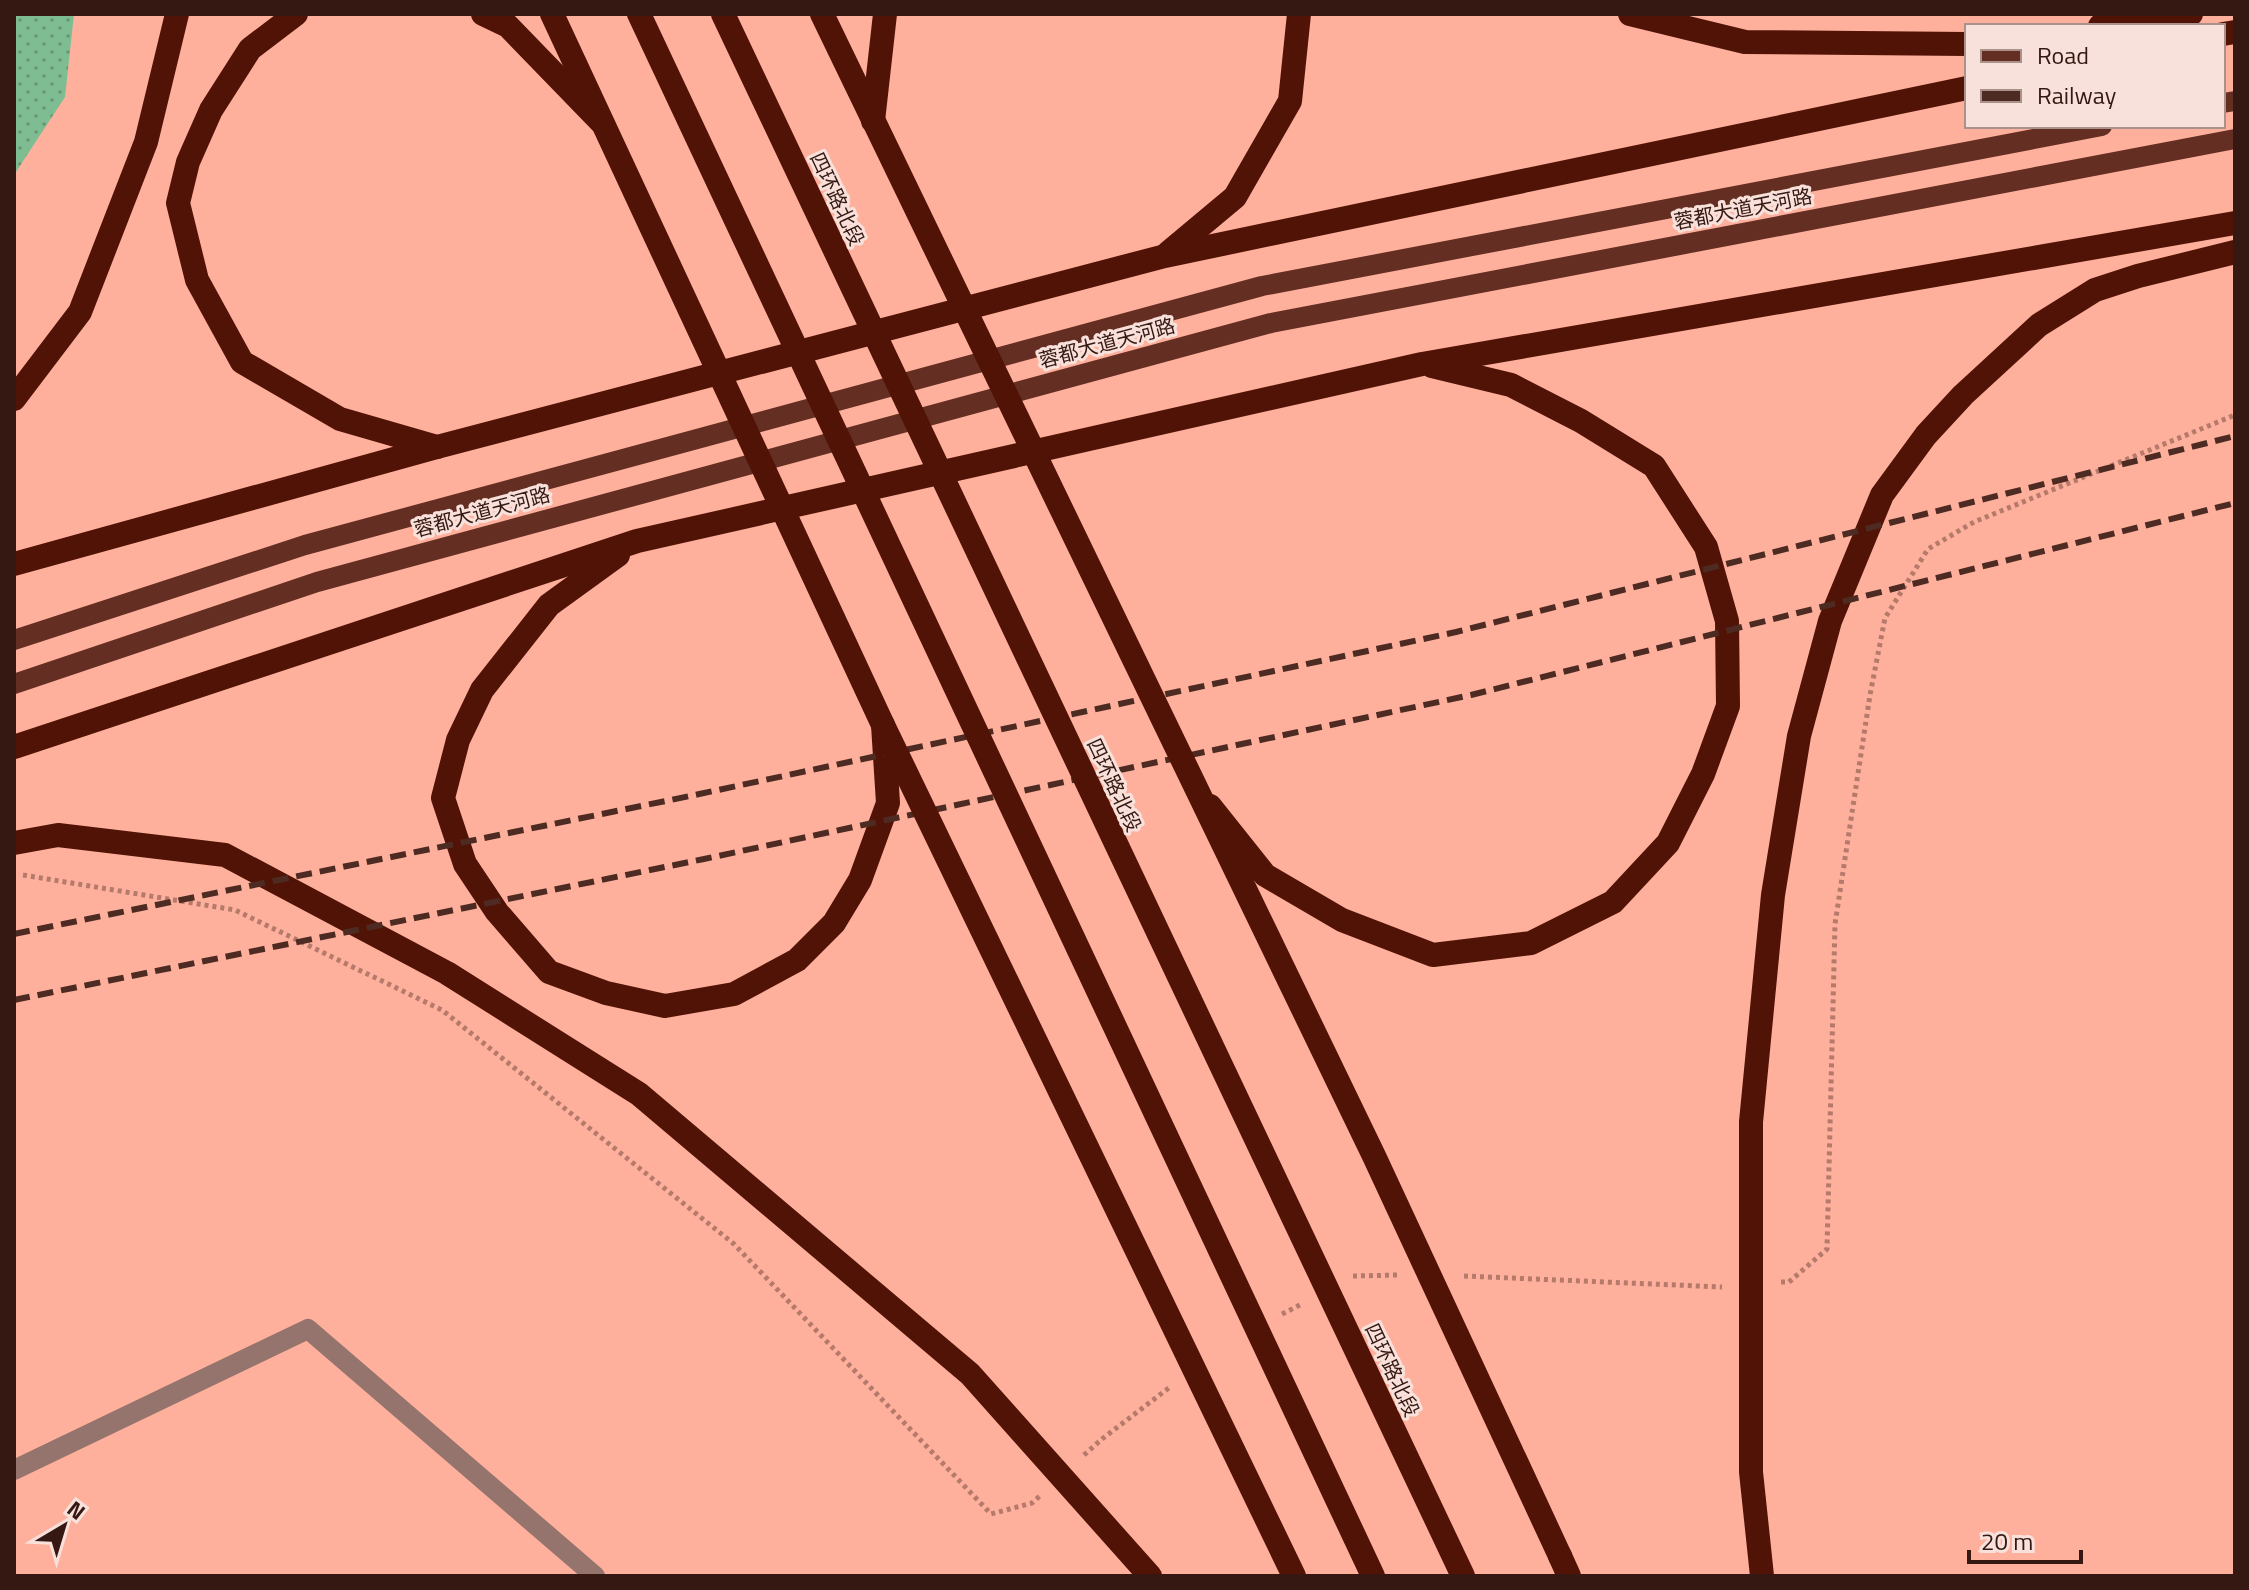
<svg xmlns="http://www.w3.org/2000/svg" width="2249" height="1590" font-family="'Titillium Web','Noto Sans SC',sans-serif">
<defs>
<pattern id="park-dots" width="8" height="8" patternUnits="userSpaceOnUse" patternTransform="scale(2)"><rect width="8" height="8" fill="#7ebc92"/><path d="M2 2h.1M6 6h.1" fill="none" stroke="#689876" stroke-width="1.8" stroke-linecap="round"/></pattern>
</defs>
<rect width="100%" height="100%" fill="#feb09d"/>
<path fill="url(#park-dots)" d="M14 14H74L65 97 14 175Z"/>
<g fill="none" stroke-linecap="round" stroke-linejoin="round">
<g stroke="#b67a6b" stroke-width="5" stroke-dasharray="4 4" stroke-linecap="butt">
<path d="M23 875 235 910 442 1010 734 1244 991 1514 1032 1503 1041 1495"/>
<path d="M1353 1276 1398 1275"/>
<path d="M1464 1276 1722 1287"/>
<path d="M1781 1282H1789L1827 1249 1835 924 1870 695 1885 618 1928 549 1974 522 2235 415"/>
<path d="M1282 1314 1302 1304"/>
<path d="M1084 1455 1102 1439 1170 1387"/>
</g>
<path stroke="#94746c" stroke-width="20" d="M14 1470 308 1329 595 1576"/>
<g stroke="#642e22" stroke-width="20">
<path d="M2223 103 2235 101"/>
<path d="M14 640 305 545 1262 286 2102 126"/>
<path d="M14 684 317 582 1271 323 2235 139"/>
</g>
<g stroke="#511305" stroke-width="24">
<path d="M296 14 250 49 211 110 188 162 178 203 197 280 242 362 340 419 437 447"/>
<path d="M483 14 508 26 601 122"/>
<path d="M1630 14 1745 42 1967 44"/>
<path d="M2100 26 2191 14"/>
<path d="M2223 34 2235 32"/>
<path d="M873 121 885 14"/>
<path d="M1168 253 1235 197 1290 101 1299 14"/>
<path d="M14 399 80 312 146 142 177 14"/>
<path d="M618 555 549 605 482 690 458 740 443 798 465 864 497 912 549 972 606 993 665 1006 734 994 797 960 834 923 860 880 888 803 883 725"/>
<path d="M14 564 437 447 1165 256 1967 88"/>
<path d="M14 747 637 541 1422 364 2235 223"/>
<path d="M1210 806 1265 875 1342 920 1433 955 1531 943 1613 902 1668 843 1703 774 1728 706 1727 621 1706 547 1654 466 1581 421 1511 385 1432 366"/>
<path d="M14 843 58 835 225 855 447 973 639 1094 970 1374 1150 1576"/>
<path d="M1560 1556 1569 1576"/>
<path d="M1762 1576 1751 1472V1122L1773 895 1799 736 1830 621 1882 495 1926 435 1963 395 2039 325 2095 290 2138 276 2235 252"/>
</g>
<g stroke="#4d2b22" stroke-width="6" stroke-dasharray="16 8" stroke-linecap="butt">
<path d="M14 934 690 796 1456 632 2235 436"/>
<path d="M14 1000 704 859 1471 695 2235 503"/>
</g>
<g stroke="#511305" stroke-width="24">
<path d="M552 14 883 725 1294 1576"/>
<path d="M639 14 1373 1576"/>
<path d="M723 14 1463 1576"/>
<path d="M822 14 1374 1156 1560 1556"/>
</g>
</g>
<g text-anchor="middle" stroke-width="6" stroke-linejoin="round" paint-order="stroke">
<g font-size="20" fill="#341811" stroke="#f9e1db">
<text transform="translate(837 199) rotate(65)" y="7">四环路北段</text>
<text transform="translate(1743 209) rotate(-11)" y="7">蓉都大道天河路</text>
<text transform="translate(1107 343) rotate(-15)" y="7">蓉都大道天河路</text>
<text transform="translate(482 512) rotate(-15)" y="7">蓉都大道天河路</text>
<text transform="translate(1114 785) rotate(65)" y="7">四环路北段</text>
<text transform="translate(1392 1370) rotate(65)" y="7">四环路北段</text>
</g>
</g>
<rect width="2249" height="1590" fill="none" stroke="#341811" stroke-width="32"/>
<rect x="1965" y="24" width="260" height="104" fill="#f9e1db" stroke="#aa918a" stroke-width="2"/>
<rect x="1981" y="50" width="40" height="12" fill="#642e22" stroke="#aa918a" stroke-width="2"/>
<text x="2037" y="64" font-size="24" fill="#341811">Road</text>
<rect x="1981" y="90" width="40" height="12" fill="#4d2b22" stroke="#aa918a" stroke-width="2"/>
<text x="2037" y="104" font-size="24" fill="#341811">Railway</text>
<g transform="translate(64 1526) rotate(38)" stroke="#f9e1db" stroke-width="6" paint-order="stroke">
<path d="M0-6L14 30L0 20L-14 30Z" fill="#341811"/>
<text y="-12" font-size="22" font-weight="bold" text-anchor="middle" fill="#341811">N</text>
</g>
<path d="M1969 1550v12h112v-12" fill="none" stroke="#341811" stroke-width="4"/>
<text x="1981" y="1550" font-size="24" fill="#341811" stroke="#f9e1db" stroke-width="6" paint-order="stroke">20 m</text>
</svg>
